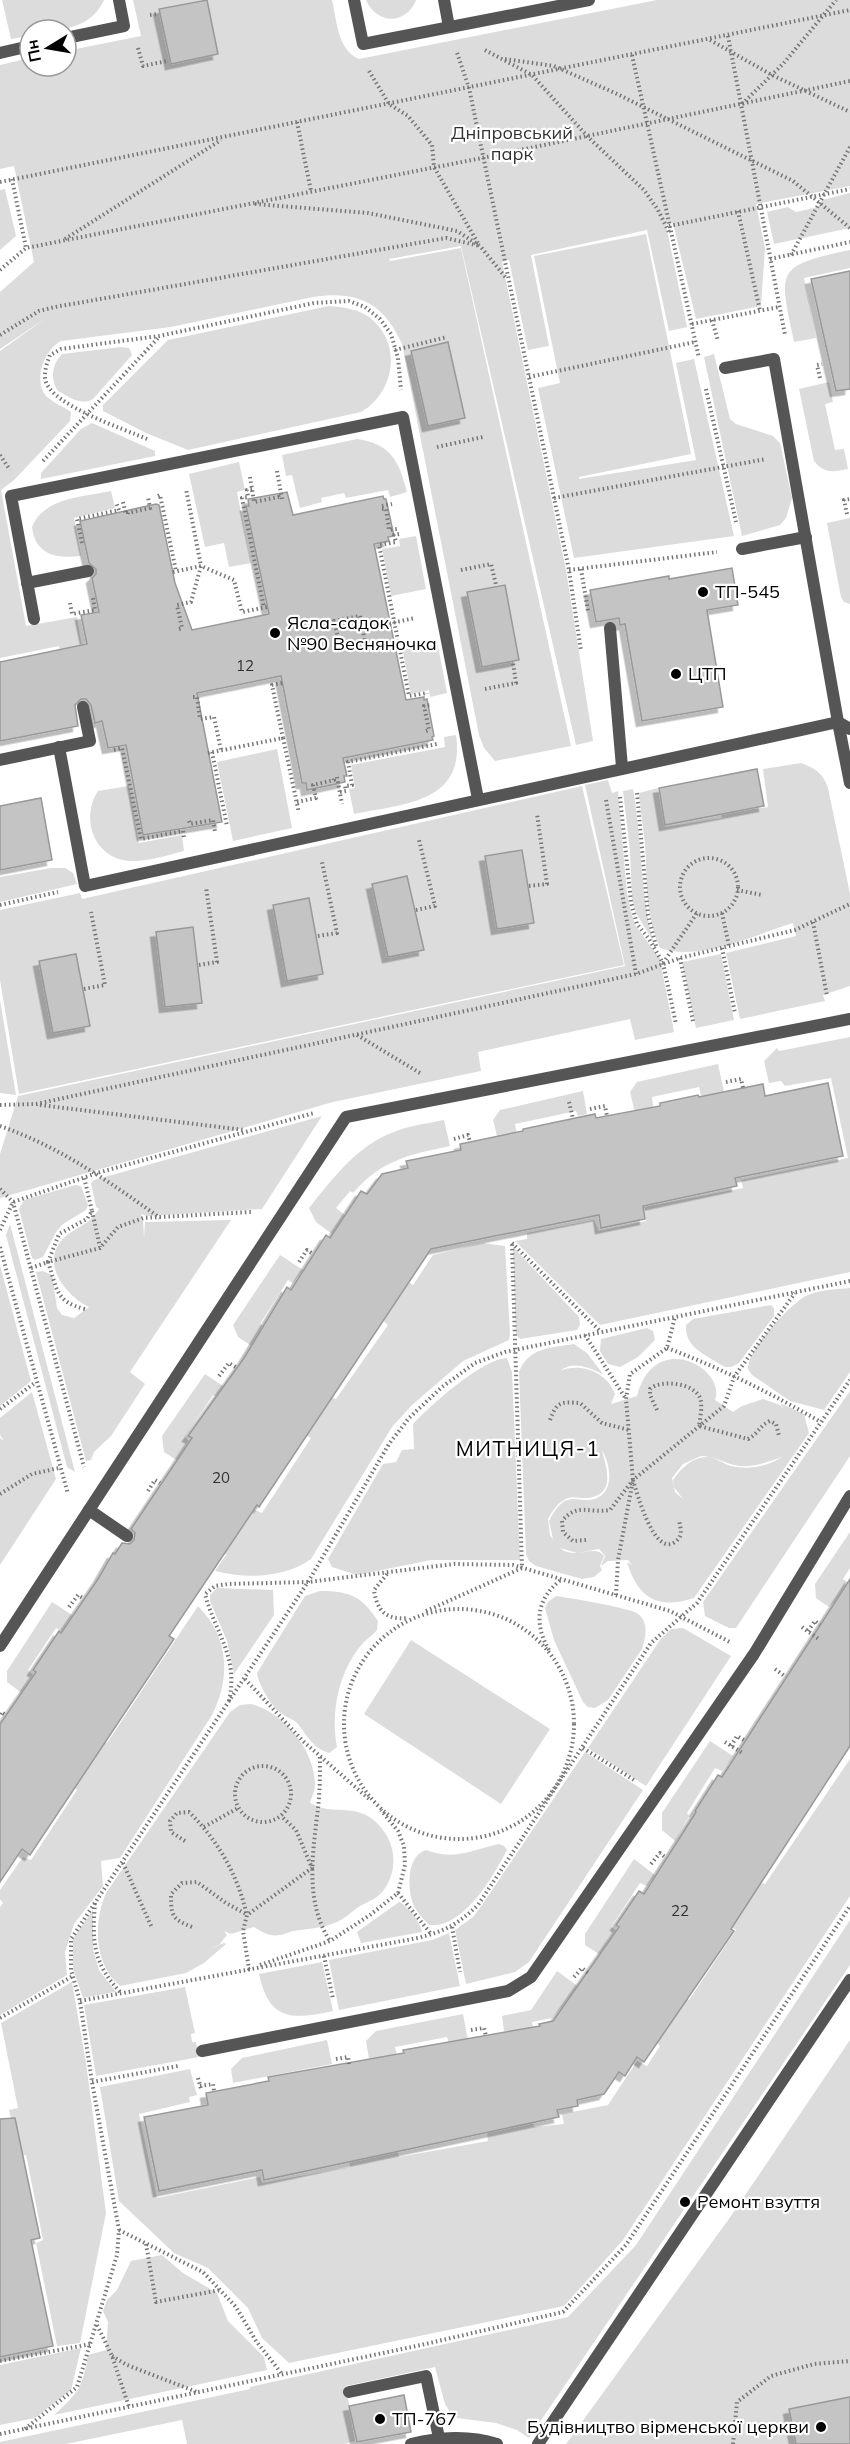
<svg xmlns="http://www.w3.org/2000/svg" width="850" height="2444" font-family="Mulish,sans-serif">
<defs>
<filter id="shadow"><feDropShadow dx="-5.5" dy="5.5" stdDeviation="0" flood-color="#0004"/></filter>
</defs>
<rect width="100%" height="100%" fill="#fff"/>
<g fill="#dcdcdc" fill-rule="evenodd">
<path d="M2 0H104C89 31 61 30 30 30V36L11 39Z"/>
<path d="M133 0H332C337 21 337 49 359 59L657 0H850V186L756 204 765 248 761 306 696 319 673 223 666 225 687 327 669 331 647 230 531 255 549 346 528 350 509 260 502 262 566 570 593 741 576 745 461 246 389 259 390 261 461 248 571 746 495 761 484 748 479 735 402 344C384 303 357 290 313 297L171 327 61 341C44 350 33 380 46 396 52 402 64 407 71 412L70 421 14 480 1 490 26 626 77 617 85 665 64 670 59 646 0 658V351L46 318 0 349V292L34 262 14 166 0 169V65L30 58V66H66V51L141 36Z"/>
<path d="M366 0H416C406 25 377 25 366 0Z"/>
<path d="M5 189 16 236 0 250V190Z"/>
<path d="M850 193V228L774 244 767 212 788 207 796 212 818 207 822 200Z"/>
<path d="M646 234 691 454 579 477V479L696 460 676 363 694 359 734 536 574 558 538 388 560 383 534 256Z"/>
<path d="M850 250V268L804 278 816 338 794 342C779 270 774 266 850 250Z"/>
<path d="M329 306C342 307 358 309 369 317 403 343 395 392 361 412L188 450 146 433 103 411V405L168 340Z"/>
<path d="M121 347 129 348 132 355 93 399C81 406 69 397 58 391 50 379 52 364 62 354Z"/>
<path d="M714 354 730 419 736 424 773 436 780 443 792 498 786 518 780 525 742 536 704 357Z"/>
<path d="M829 382 833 402 825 404 835 450 844 449 848 469C833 472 825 474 814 461L799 389Z"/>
<path d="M92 423 155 451V456L41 479V473L81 429Z"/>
<path d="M357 439C391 444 399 461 407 492L390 497 388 490 346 498 344 493 321 498 322 502 300 508 292 475 286 476 282 455Z"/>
<path d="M239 462 245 490 237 492 251 563 229 567 224 543 205 547 189 474Z"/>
<path d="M111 491 115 508 74 518 81 556C57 559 35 555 32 527 44 497 84 497 111 491Z"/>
<path d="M850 518V604L844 602 841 597 827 523Z"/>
<path d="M416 536 426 589 391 596 382 549 400 546 399 539Z"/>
<path d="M437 641 447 693 430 697 429 690 411 694 402 647Z"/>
<path d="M456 735C466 803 403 804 354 814L349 789 355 788 351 765 445 747 444 737Z"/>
<path d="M277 749 292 828 233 841 217 762Z"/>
<path d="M801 763C815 768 823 773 828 788L850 894V986L823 995 825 1001 740 1019 726 953 796 936 793 923C753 935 701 962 660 948 648 920 647 896 646 866 646 842 641 817 639 793L658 788 665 827 722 818 721 814 768 807 763 769Z"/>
<path d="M608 780 612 793 618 791 627 893 632 915 636 926 660 959 674 1032 635 1040 630 1019 478 1052 481 1071 333 1102 0 1198V1154L18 1096 625 966 585 785Z"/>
<path d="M129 786 139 843 182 835 184 851C168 855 150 861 134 861 96 862 79 820 98 791Z"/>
<path d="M582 786 624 965 19 1094 0 980V910L80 893 82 899Z"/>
<path d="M633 789C642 840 640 892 653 941L636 913 632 898 630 851 623 791Z"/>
<path d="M51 868H65L73 873 77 884 0 902V877Z"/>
<path d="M721 954 734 1020 696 1028 682 962Z"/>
<path d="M0 1000 16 1095 0 1093Z"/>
<path d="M850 1037V1272L600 1325 515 1241 527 1239V1233L594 1220 599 1231 646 1221 644 1207 743 1188 741 1180 848 1158 831 1078 785 1086 781 1081 769 1083 764 1061 777 1048 779 1051Z"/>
<path d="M718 1064 724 1092 701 1096 699 1087 652 1097 654 1113 636 1117 630 1092 637 1082Z"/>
<path d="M583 1091 587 1114 578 1116 576 1111 515 1124 518 1139 499 1144 493 1120 500 1110Z"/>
<path d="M322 1116 262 1209 147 1216 141 1214 143 1219 144 1238 145 1222 231 1220 130 1372 145 1384 111 1436 94 1452 91 1460 86 1461 36 1272 43 1271 52 1275 57 1308 62 1315 74 1318 89 1307C70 1298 45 1271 57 1247 64 1233 79 1229 90 1220 93 1217 96 1213 99 1209L96 1207 91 1183 94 1180Z"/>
<path d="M444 1120 450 1146C409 1155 383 1159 353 1193L350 1191 336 1208 346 1216 332 1234 316 1222 309 1208C334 1177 359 1143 399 1130 413 1125 430 1123 444 1120Z"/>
<path d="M75 1185 81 1186 88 1205 86 1210 63 1224 56 1232 43 1257 35 1260 32 1258 19 1209 24 1200Z"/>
<path d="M10 1224 75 1472 67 1467 6 1235Z"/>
<path d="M483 1243 505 1246 510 1334 509 1340 463 1361 412 1405 392 1427 311 1559C285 1578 246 1579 215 1571L226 1555 224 1552 253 1509 262 1513 311 1438 304 1434 329 1396 336 1399 388 1325 381 1319 407 1281 413 1285 433 1255Z"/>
<path d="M513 1247 579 1317 580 1325 577 1330 520 1339 516 1335Z"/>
<path d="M280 1255 303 1270 293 1283 288 1280 260 1324 269 1329 256 1349 238 1337 233 1325Z"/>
<path d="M0 1265 31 1381 0 1406Z"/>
<path d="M850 1288V1372L824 1410 790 1401 752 1375 748 1369C747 1350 788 1307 804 1297 816 1290 837 1289 850 1288Z"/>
<path d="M771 1305 774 1308V1316L739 1363 731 1367H725C708 1356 684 1348 686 1325L693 1319Z"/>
<path d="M647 1328 653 1331 655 1340 638 1357 620 1367 608 1364 600 1351 601 1339Z"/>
<path d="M574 1344 587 1353 603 1374C589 1368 573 1360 560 1371 581 1362 607 1372 615 1394L611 1404 637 1396C655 1328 727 1369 715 1400L733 1412 742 1406 763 1399 780 1405 784 1409 780 1403 804 1414 809 1433 694 1598C657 1610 638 1598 627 1562L632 1565 628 1560 608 1561 601 1566 605 1556 599 1549 577 1553 560 1548C576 1561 594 1543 604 1556L600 1566 602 1570 594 1577 582 1579 536 1566 529 1561 526 1554 519 1372C529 1347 550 1348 574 1344ZM602 1450C611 1465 616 1496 590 1500 581 1501 572 1496 563 1502 557 1507 552 1514 549 1521L553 1539 559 1548 550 1535 548 1519C552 1511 559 1501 568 1498 574 1496 581 1499 587 1498 617 1495 606 1467 602 1450ZM701 1456C713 1456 722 1462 734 1465 751 1469 767 1462 782 1457 767 1467 748 1470 731 1466 724 1464 716 1458 708 1457 694 1456 681 1468 673 1480L674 1487 683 1499 675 1492 672 1478 683 1464Z"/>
<path d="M507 1358 512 1372 520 1560H431L357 1575 332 1567 328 1559 383 1464 396 1462 402 1450 414 1449 413 1424C431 1405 482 1359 507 1358Z"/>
<path d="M205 1374 226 1388 219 1398 213 1395 185 1437 191 1443 178 1461 164 1452 162 1436Z"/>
<path d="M850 1391V1456L736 1628H729L705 1616 703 1602Z"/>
<path d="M32 1392 56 1479 0 1565V1438L4 1441 0 1435V1418Z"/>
<path d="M850 1532V1568L843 1579 850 1584 842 1608 833 1603 829 1607 816 1598 815 1584Z"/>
<path d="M217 1588 273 1590 274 1615 234 1674 227 1641 210 1601V1595Z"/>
<path d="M320 1591C351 1591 361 1596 378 1621L377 1630C373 1635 368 1638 364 1642 339 1669 330 1712 337 1747L329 1753C314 1749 307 1736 298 1724 294 1719 287 1718 282 1714 273 1709 258 1684 257 1673L305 1596Z"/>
<path d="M556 1596C570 1598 631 1608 638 1614 649 1622 646 1638 642 1649L608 1700 595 1708 588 1707 583 1702 554 1640 545 1608 548 1602Z"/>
<path d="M52 1602 72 1615 62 1631 56 1628 28 1670 35 1677 23 1694 7 1682V1671Z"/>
<path d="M198 1606C229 1637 231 1677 212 1715L120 1858 101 1861 103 1886 74 1924 65 1952 67 1975 0 2015V1907L3 1903 0 1899V1890L23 1857 31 1860 77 1790 71 1783 101 1740 107 1743Z"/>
<path d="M683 1628 731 1656 646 1786 588 1748 660 1640 671 1629Z"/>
<path d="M411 1640 550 1729 501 1804 364 1714Z"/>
<path d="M251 1704C283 1712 315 1750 315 1785 315 1791 311 1798 310 1803 315 1805 321 1808 327 1809 342 1811 357 1808 371 1818 395 1836 401 1867 383 1891 376 1899 368 1902 360 1906 352 1911 346 1918 337 1922 322 1928 309 1929 293 1931 292 1931 285 1934 284 1934 272 1938 264 1933 254 1927L231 1934 224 1931 227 1935 218 1946 207 1950 224 1943 226 1944 204 1963 186 1973 120 1986C94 1964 93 1923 106 1893L230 1712 240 1705Z"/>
<path d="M710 1741 733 1756 722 1771 715 1768 687 1813 689 1816 675 1841 662 1830V1813Z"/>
<path d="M585 1752 643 1790 529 1962 515 1972 466 1984 455 1930 473 1917 482 1905Z"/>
<path d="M850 1759V1896L623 2240 564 2306 289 2363 262 2338 248 2308 208 2268 174 2253 119 2201 100 2087 190 2069 197 2095 189 2097 190 2102 139 2114 157 2198 260 2177 262 2183 350 2167 349 2159 398 2150 399 2157 488 2141 487 2131 533 2121 534 2127 564 2124 562 2114 608 2105 637 2061 647 2066 660 2046 653 2040 682 1995 689 2000 736 1930 731 1927 761 1883 765 1884Z"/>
<path d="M499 1844 504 1846 507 1850C493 1877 463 1929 429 1925 424 1919 418 1914 414 1906 407 1890 406 1856 426 1850 456 1861 470 1850 499 1844Z"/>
<path d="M634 1859 655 1875 647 1886 640 1883 611 1927 617 1931 599 1954 585 1945V1934Z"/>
<path d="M399 1902C409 1907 420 1922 422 1932L361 1943 357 1932Z"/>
<path d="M93 1910V1949L99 1970 116 1992 83 1998 73 1969V1939Z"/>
<path d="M850 1920V1965L529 2438 517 2430 496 2423 457 2418 451 2414 445 2404 435 2367 346 2386 355 2441 345 2444H187L182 2420 66 2444H0V2442L250 2389V2387L568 2317 636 2245Z"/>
<path d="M449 1933 460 1986 339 2010 329 1960 432 1940Z"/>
<path d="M322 1962 333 2011C292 2020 269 2021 259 1974Z"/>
<path d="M557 1971 579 1987 569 2003 562 2007 552 2018 532 2022 534 2034 509 2039 508 2031H504L502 2016 531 2010Z"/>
<path d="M72 1982 86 2063 106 2213 80 2343 57 2346 36 2243 43 2240 26 2155 19 2156 9 2110 18 2108 1 2023Z"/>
<path d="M185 1987 195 2033 191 2034 192 2042H196L199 2057 96 2076 84 2005Z"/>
<path d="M463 2014 468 2040 449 2043 447 2037 395 2047 398 2060 374 2065 373 2059H369L366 2041 376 2031Z"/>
<path d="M327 2040 332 2064 233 2083 231 2069 242 2058Z"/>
<path d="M850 2040V2444H566L731 2216Z"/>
<path d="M162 2255 183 2273 217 2293 228 2321 264 2357 267 2370 54 2415C79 2392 82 2389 88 2355L106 2350 108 2322 103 2311 107 2300 117 2290 131 2261Z"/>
<path d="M81 2348 71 2390 35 2418 0 2425V2365Z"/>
</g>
<g fill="#c4c4c4" stroke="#999" stroke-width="1.5" filter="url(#shadow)">
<path d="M207 0 218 54 171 64 159 9Z"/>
<path d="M850 271V389L836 391 811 279Z"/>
<path d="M448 342 465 418 428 426 411 351Z"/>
<path d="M287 492 293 515 383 496 384 499H386L394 536 388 537 389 541 374 544 406 700 424 697V700L427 699 434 736 432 737 433 740 343 758 347 776H344L345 782 307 790 306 783H302L281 676 197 693 222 822 143 835 126 745 108 748 102 721 95 723 91 705 86 699H81L75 705 78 726 0 741V662L87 644 81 615 99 612 92 578 96 574V569L89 563 80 521 156 504 159 505 175 583 192 630 269 614 246 506H249L248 499Z"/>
<path d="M732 568 738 605 707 610 723 707 642 721 625 624 620 625 619 618 596 622 590 590 669 576V579Z"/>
<path d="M505 585 519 660 482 667 467 592Z"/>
<path d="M757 769 764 806 665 825 659 788Z"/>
<path d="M41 798 52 860 0 870V806Z"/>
<path d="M522 850 534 923 497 929 485 856Z"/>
<path d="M407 876 424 950 388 957 372 884Z"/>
<path d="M309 898 323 974 287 981 273 905Z"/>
<path d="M193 927 202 1003 165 1007 156 932Z"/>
<path d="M76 954 90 1026 53 1033 39 961Z"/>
<path d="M828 1083 843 1156 735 1178 737 1186 643 1206 645 1219 601 1228 599 1215 431 1249 259 1507 257 1505 169 1636 174 1639 30 1855 22 1849 0 1882V1724L36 1672 33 1670 59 1631 61 1633 98 1579 113 1553 115 1554 122 1543 130 1544 134 1540 135 1533 131 1529 192 1438 188 1436 244 1358 287 1287 291 1290 326 1235 330 1238 361 1191 367 1194 382 1174 408 1168 406 1161 461 1150 460 1144 523 1131V1129L595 1114 596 1118 660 1106V1103L698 1095 699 1097 763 1084 765 1096Z"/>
<path d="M850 1579V1746L731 1929 734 1931 644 2062 637 2057 625 2076 619 2072 604 2094 577 2100 578 2106 557 2110 559 2117 264 2180 262 2170 159 2191 144 2117 208 2105 206 2093 269 2081 268 2077 404 2053 403 2050 540 2026 539 2024 553 2021 619 1927 616 1925 639 1891 644 1894 696 1812 695 1811 718 1775 722 1777Z"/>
<path d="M15 2118 40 2238 31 2240 53 2346 0 2357V2119Z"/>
<path d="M404 2395 411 2432 357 2442 349 2406Z"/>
<path d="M850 2397V2444H796L789 2409Z"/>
</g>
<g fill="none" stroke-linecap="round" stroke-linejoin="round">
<g stroke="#777" stroke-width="4" stroke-dasharray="1.5 3" stroke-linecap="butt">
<path d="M150 15 159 14"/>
<path d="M728 36 785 335"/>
<path d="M710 40 772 75 850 112"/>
<path d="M138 48 143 66 167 61"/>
<path d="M485 50 532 75 588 137 644 190 658 210 669 232"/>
<path d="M457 53 469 88 569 570 581 651"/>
<path d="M632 55 699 358"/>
<path d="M505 59 554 66 615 93 793 181 850 228"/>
<path d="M369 71 389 104 408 116 432 145 434 167 479 245"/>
<path d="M742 104 783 64 836 0"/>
<path d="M297 122 311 191"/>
<path d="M12 179 26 248"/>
<path d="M0 182 850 10"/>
<path d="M255 204 368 213 457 231 480 246 507 279"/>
<path d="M738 211 760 311"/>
<path d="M669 226 850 189"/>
<path d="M65 239 221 140"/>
<path d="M791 255 850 147"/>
<path d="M770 259 850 242"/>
<path d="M0 270 26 248 482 158 850 81"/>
<path d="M712 320 718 341"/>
<path d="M692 324 779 307"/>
<path d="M0 335 39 311 55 307 446 238 480 246"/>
<path d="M395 350 447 337"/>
<path d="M529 377 695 342"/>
<path d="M820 378 817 365 822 364"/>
<path d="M706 389 736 522"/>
<path d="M147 439C124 429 54 406 46 382 43 373 47 363 50 355L61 349 159 336 314 303 349 301 365 307 380 319 391 334 398 358 401 390"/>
<path d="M437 447 483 437"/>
<path d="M0 455 10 470"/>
<path d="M43 461 159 337"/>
<path d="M277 471 282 499"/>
<path d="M250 477 254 502 279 497 280 499"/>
<path d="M252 489 247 490 248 497 242 498 264 608"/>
<path d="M158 496 160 495 176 571"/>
<path d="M554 498 766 459"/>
<path d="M123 502 126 515"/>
<path d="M382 506 392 504"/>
<path d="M382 509H386L389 530 397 529"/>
<path d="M128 514V513L150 508 148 497"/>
<path d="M847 514 844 500 850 499"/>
<path d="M399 534 394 535 396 542 379 545 409 696 427 693V694"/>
<path d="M82 543 77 519 119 510 116 502"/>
<path d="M581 569 588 611"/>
<path d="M461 570 491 564 496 585"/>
<path d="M569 570 717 552"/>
<path d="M173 572 201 566 186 489"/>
<path d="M70 603 72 614 95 610 93 598"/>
<path d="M360 616 365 641 340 646 334 621Z"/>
<path d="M179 629 182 628 177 605 191 602 201 566 234 580 242 612 267 607"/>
<path d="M363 629 415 618"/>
<path d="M282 683 272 685 283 738"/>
<path d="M485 689 516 683 513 663"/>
<path d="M193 697H197L200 719 214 717 221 750"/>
<path d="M426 731 429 730 424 706 432 705"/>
<path d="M114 750 122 748 141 839 183 831 184 838"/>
<path d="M212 752 227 826"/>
<path d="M208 753 283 738 299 813"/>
<path d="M337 777 342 804"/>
<path d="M340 792 346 791 345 786 352 785 348 762 437 744 436 742"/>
<path d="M637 793 648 915 656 946"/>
<path d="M620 797 631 902 637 924 649 939 663 963 676 1024"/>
<path d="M606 800 636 974"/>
<path d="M297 802 316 798 313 785 334 780V778"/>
<path d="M189 821 190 824 213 820 215 832"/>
<circle cx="709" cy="887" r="29"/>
<path d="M529 886 547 884 537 814"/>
<path d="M737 890 762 895"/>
<path d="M0 905 58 892"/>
<path d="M416 910 435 906 419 840"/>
<path d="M722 913 729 946"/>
<path d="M813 922 827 996"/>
<path d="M318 936 337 933 322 862"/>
<path d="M722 948 735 1013"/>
<path d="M680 958 693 1021"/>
<path d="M663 963 697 913"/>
<path d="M199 965 217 962 206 887"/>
<path d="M84 989 105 985 91 912"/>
<path d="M357 1035 420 1073"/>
<path d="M726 1082 741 1079 743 1088"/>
<path d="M569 1102 573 1119"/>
<path d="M0 1105 36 1104 636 974 680 958 795 930 850 904"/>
<path d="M40 1105 244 1130"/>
<path d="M590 1109 605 1106 607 1116"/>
<path d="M0 1126C58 1146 110 1182 160 1218"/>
<path d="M454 1139 468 1135 470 1142"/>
<path d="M0 1189 13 1202 84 1467"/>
<path d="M92 1211 100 1247"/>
<path d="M0 1230 13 1202 97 1173 314 1113"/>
<path d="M512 1243 600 1331"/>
<path d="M0 1247 68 1494"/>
<path d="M299 1262 307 1250 313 1254"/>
<path d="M31 1268 48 1262 59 1234 87 1219 92 1211 84 1177"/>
<path d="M85 1309C55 1302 57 1288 48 1262L100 1248 118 1227 143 1218 251 1212"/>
<path d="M585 1335 626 1399"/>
<path d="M667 1348C721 1368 772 1394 821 1422"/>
<path d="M219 1376 229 1363 237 1368"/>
<path d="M0 1409 36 1382"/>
<path d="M657 1410 650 1395V1389C661 1379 694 1383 700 1398 703 1406 700 1418 699 1426L748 1439C759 1433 760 1425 770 1421L776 1424 779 1436"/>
<path d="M550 1420C557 1401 561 1402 580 1403L602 1423 629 1430"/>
<path d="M633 1480C637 1493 654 1557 675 1542 683 1536 681 1530 679 1520"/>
<path d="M148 1491 155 1480 160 1483"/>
<path d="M0 1494 32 1474 59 1468"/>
<path d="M586 1540 573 1541 563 1532 562 1521C578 1502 589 1514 610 1510L633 1480 724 1406 734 1377 795 1293"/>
<path d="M387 1574 374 1590C377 1611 386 1620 408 1618"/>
<path d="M616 1595 618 1560 633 1480 626 1399 630 1374 667 1348 675 1317"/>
<path d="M69 1607 78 1595 84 1599"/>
<circle cx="459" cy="1724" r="115"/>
<path d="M426 1611 522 1568 512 1243"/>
<path d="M802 1627 820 1640"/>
<path d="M808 1631 815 1621 820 1625"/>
<path d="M549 1650C533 1622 537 1598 562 1579"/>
<path d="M775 1669 786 1677"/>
<path d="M245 1679 304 1742 369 1799"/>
<path d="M229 1701C239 1656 215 1633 205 1594L215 1586 228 1584 308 1582 454 1564 513 1565 670 1611 730 1642"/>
<path d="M0 1714 1 1712 6 1715"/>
<path d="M725 1742 744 1754"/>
<path d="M731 1746 737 1736 744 1740"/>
<path d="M583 1748 634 1780"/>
<path d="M320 1757C320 1774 320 1792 318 1808 313 1852 304 1901 330 1941"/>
<circle cx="263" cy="1794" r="28"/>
<path d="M204 1827 238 1808"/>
<path d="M185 1841 171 1832 170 1821 177 1813 189 1812C219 1842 237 1874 247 1915"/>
<path d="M123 1863 152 1928"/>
<path d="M651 1864 660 1853 666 1858"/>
<path d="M398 1893 431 1934"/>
<path d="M95 1903C92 1943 93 1963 121 1993"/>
<path d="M192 1927C172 1919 171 1916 171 1894L182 1883 197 1882 226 1903 246 1914"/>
<path d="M452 1927 460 1972"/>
<path d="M324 1956 333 1999"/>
<path d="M260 1965 330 1941 370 1915 398 1893 405 1865 404 1846 398 1831 381 1810"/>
<path d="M250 1969H249L243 1931 247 1915 312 1868 296 1830 281 1816"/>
<path d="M574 1977 582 1968 588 1973"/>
<path d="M80 2001 418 1938C445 1931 457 1925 478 1905L651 1643 697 1603 850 1380"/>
<path d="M0 2018 73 1976"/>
<path d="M471 2030 484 2028 486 2036"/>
<path d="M336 2059 348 2057 349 2064"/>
<path d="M198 2078 201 2089"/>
<path d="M92 2082 178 2066"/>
<path d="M200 2086 213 2084 214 2091"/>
<path d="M119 2230 203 2272 236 2307 256 2341 282 2374"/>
<path d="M146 2244 156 2302 220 2290"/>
<path d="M97 2325 112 2356 129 2407"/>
<path d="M112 2356 127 2365 197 2392"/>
<path d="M0 2361 91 2344"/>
<path d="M25 2429 77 2387 117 2255 119 2230 92 2082 80 2001 71 1970V1939L308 1582 389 1444 409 1418 442 1387 475 1363 505 1352 850 1281"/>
<path d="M0 2434 421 2345 563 2312 626 2245 850 1906"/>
<path d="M733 2444 737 2402 771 2376 814 2364 850 2361"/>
</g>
<g stroke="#555" stroke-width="12">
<path d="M354 0 363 44 589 0"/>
<path d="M444 0 449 27"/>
<path d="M66 38 124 26 119 0"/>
<path d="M0 53 30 46"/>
<path d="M725 368 774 359 838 722 850 729"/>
<path d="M742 549 806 537"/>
<path d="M27 583 88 571"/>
<path d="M34 619 11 496 403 417 478 799"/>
<path d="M610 628 622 767"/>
<path d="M59 747 85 886 838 722 850 783"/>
<path d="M0 760 90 741 83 707"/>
<path d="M89 1510 127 1536"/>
<path d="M0 1646 346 1117 850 1019"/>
<path d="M202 2051 508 1991 531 1977 754 1654 850 1496"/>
<path d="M349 2392 426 2376 439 2438"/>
<path d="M411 2444C441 2437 468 2435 497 2444"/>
<path d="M538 2444 850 1980"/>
</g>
</g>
<g fill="#000" stroke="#fff" stroke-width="2">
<circle cx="703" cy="592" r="6"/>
<circle cx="275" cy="633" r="6"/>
<circle cx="676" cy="674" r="6"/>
<circle cx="685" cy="2202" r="6"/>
<circle cx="380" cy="2419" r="6"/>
<circle cx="821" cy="2427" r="6"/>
</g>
<g text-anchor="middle" stroke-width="4.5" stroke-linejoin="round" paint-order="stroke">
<g font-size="15" fill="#313131">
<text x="245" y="671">12</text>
<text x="221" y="1483">20</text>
<text x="680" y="1916">22</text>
</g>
<g font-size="18" fill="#333" stroke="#fff">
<text x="512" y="139">Дніпровський<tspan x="512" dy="21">парк</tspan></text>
</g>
<g font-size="18" fill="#000" stroke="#fff" text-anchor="start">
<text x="715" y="598">ТП-545</text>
<text x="287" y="629">Ясла-садок<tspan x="287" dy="21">№90 Весняночка</tspan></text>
<text x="688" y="680">ЦТП</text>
<text x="697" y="2208">Ремонт взуття</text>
<text x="392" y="2425">ТП-767</text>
<text x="809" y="2433" text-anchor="end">Будівництво вірменської церкви</text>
</g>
<g font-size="21" letter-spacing="1.5" fill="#000" stroke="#fff">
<text x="528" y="1456">МИТНИЦЯ-1</text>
</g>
</g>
<g transform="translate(48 48) rotate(259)"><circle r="28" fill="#ffffff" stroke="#999999" stroke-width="1.5"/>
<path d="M0-4.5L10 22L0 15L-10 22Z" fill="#000000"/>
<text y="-9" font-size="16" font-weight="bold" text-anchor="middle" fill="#000000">Пн</text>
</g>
</svg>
